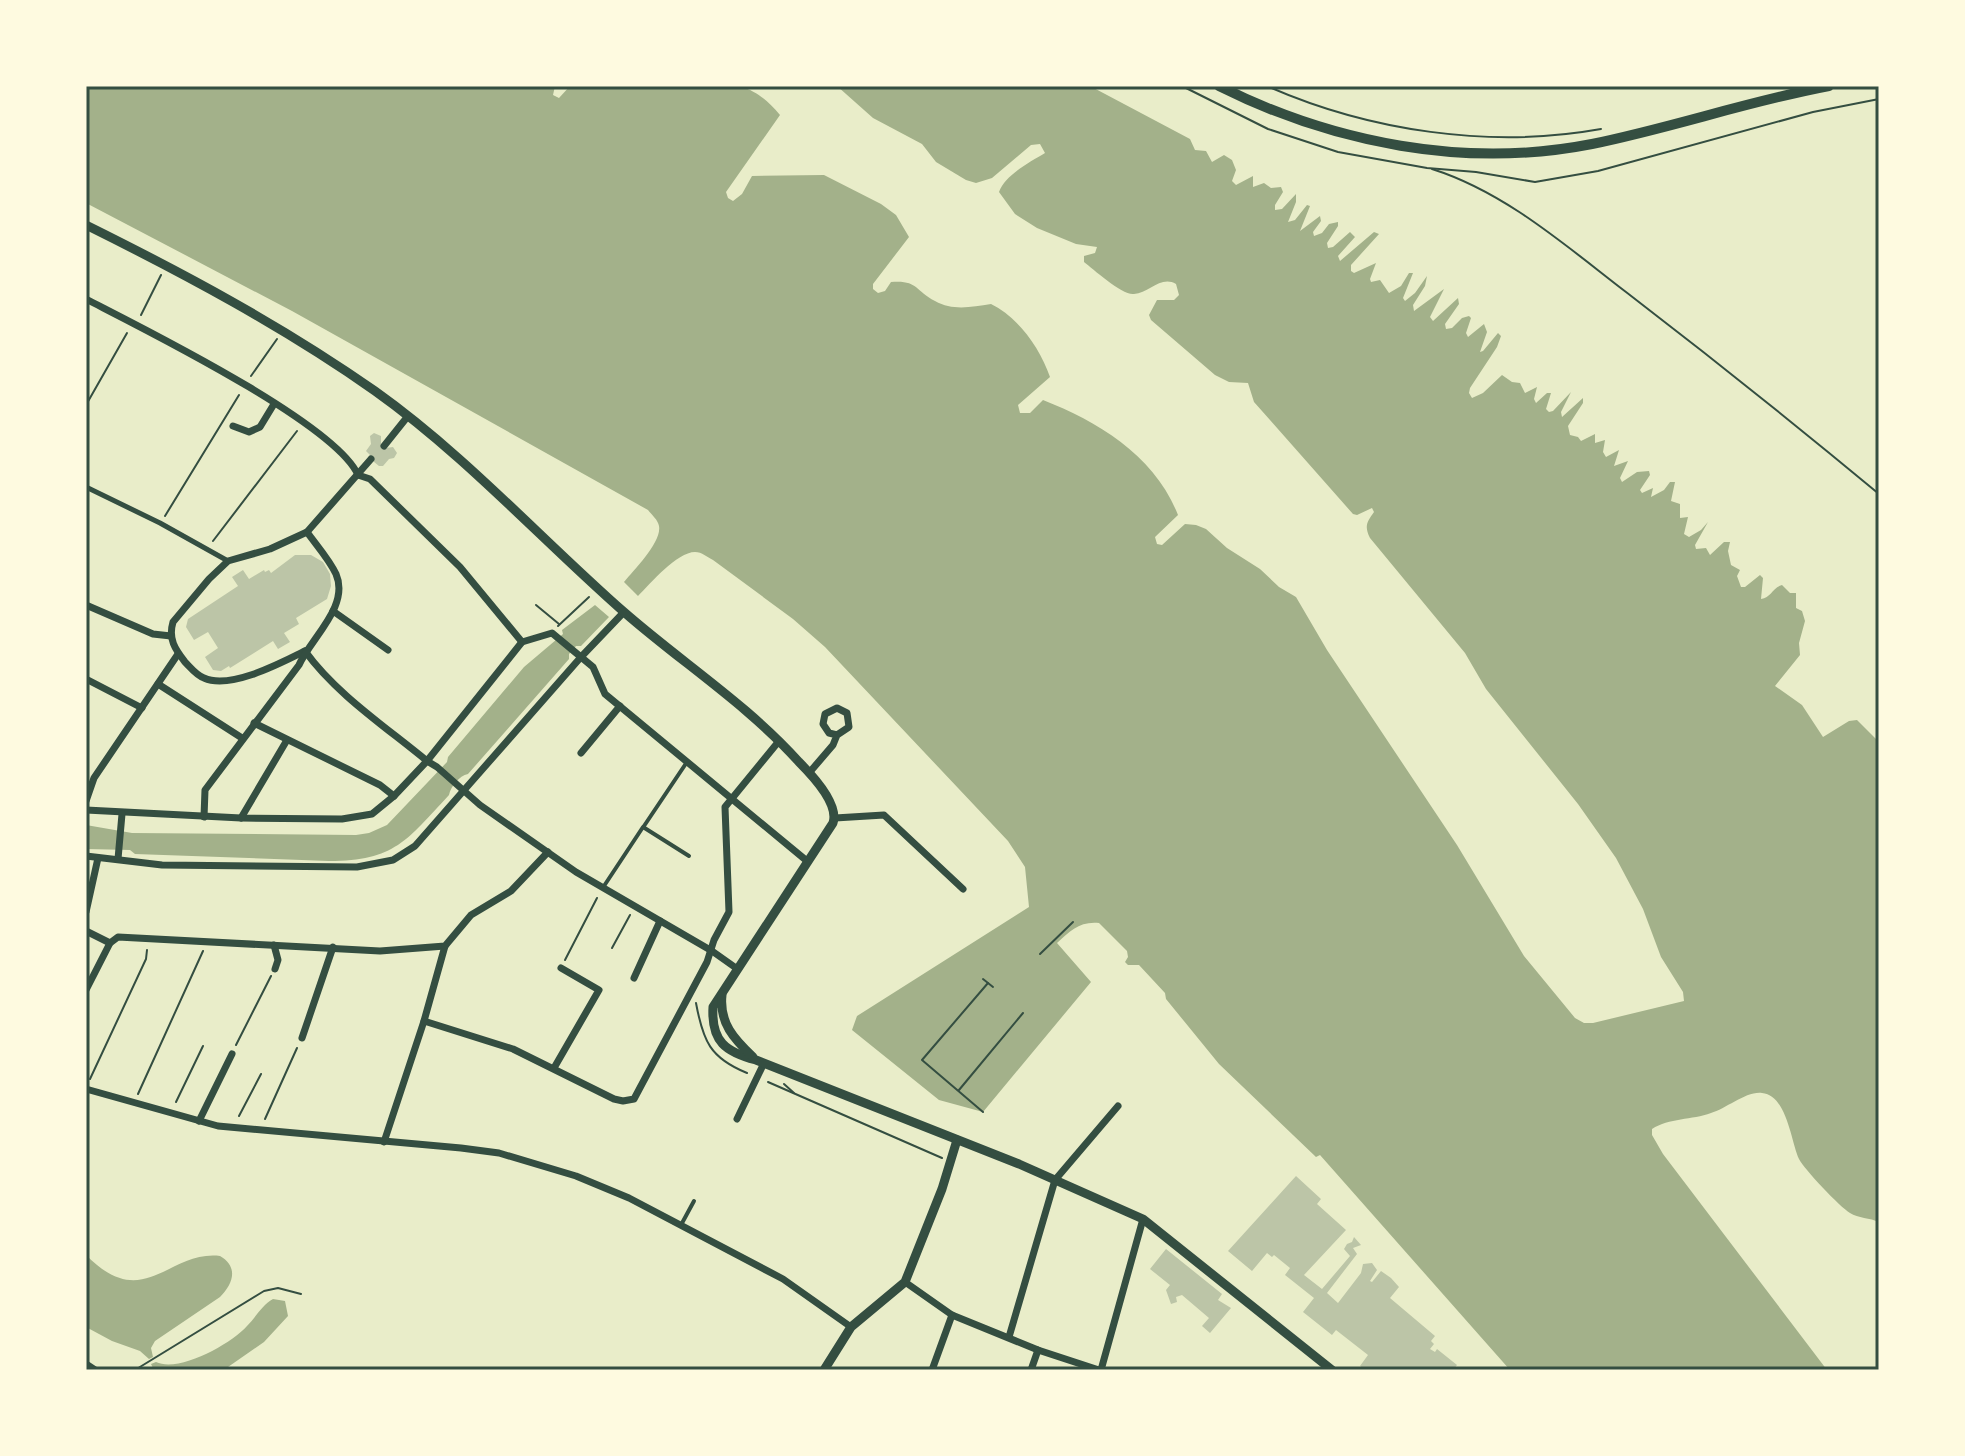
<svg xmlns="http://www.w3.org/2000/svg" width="1965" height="1456" font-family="Jost,sans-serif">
<rect width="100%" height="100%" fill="#e9edc9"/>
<g fill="#a3b18a">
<path d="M86 86H555L553 95 559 98 570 86H740C758 92 768 101 780 115L726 192 728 198 733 201 742 194 752 176 824 175 881 204 896 215 909 237 873 284V289L878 293 885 291 891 282C918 280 914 290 935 301 953 311 971 307 991 304 1019 318 1040 348 1050 377L1018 405 1020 413H1030L1043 400C1099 422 1155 456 1178 515L1155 537 1157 544 1162 545 1185 524 1196 525 1206 529 1227 548 1260 569 1279 587 1296 597 1327 650 1457 845 1524 956 1575 1018 1584 1023H1593L1684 1001 1683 992 1661 957 1643 909 1616 858 1578 804 1486 689 1465 653 1370 538C1364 526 1367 522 1374 512L1372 508 1357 515 1353 514 1254 402 1248 383 1229 382 1215 375 1151 320 1149 315 1157 300H1174L1179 295 1176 284C1161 275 1149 293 1134 294 1123 296 1093 269 1084 262V256L1095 253 1097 247 1076 244 1037 228 1015 214 999 192C1005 175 1030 162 1045 153L1040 144 1031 145 992 178 976 183 966 180 936 162 922 144 873 118 837 86H1090L1190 139 1195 150 1206 151 1212 162 1224 155 1232 160 1236 170 1232 181 1236 185 1253 176V187L1264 183 1271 188 1281 187 1283 192 1275 205V210L1282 209 1296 194V202L1288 222 1295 220 1307 205 1310 206 1300 231 1320 216 1321 221 1313 232 1314 236 1322 233 1329 224 1338 222V226L1327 243 1328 248 1333 247 1350 232 1355 237 1338 256 1340 261 1374 232 1379 234 1351 265V271L1354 273 1376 263 1370 279 1371 282 1380 280 1389 293 1401 286 1409 273H1413L1403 298 1405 301 1415 293 1427 276 1425 286 1413 305 1414 311 1444 289 1430 317 1433 321 1458 298 1459 304 1445 324 1446 329 1452 328 1462 318 1469 316 1471 318 1466 333 1468 337 1484 324 1487 332 1480 352 1483 351 1498 333 1501 336 1497 347 1470 388 1469 393 1472 398 1483 393 1502 375 1512 382 1520 383 1525 393 1537 387 1534 399 1536 403 1547 393H1551L1546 409 1549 412 1553 411 1571 392 1561 412 1562 417 1583 398V403L1568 426 1570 435 1578 437 1581 441 1595 434V443L1605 440 1603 452 1606 457 1619 450 1614 466 1628 461 1620 478 1622 482 1637 472 1649 471 1650 475 1640 490 1642 493 1653 488 1651 497 1664 490 1670 482H1675L1671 501 1680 504V518L1688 517 1684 534 1689 537 1701 530 1708 522 1695 545 1696 549 1706 548 1710 555 1724 542H1730L1728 551 1731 565 1740 570 1737 576 1741 587H1745L1760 575 1763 578 1761 599C1771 598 1772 588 1782 585L1790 593H1796V608L1802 611 1805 621 1799 643 1800 655 1775 686 1802 705 1823 737 1849 721 1857 720 1879 742V1222C1870 1218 1858 1218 1850 1213 1840 1207 1804 1169 1799 1159 1791 1142 1787 1095 1762 1093 1746 1091 1726 1109 1711 1113 1692 1120 1669 1118 1652 1129V1135L1663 1154 1827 1370H1510L1320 1155 1316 1157 1219 1064 1166 999 1165 993 1139 965H1128L1125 962 1128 957 1127 951 1099 923C1080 921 1070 931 1057 943L1091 982 983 1112 939 1100 852 1030 857 1016 1029 907 1025 867 1008 841 825 647 793 619 713 560C707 557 702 552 695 552 677 552 650 584 638 596L624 582C634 570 662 542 659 526 658 520 652 515 648 510L292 311 86 203Z"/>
<path d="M595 605 609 617 581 646H576L569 654V659L468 774C459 776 451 786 449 795 407 840 395 861 329 861L135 854 130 850 86 849V825L132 833 356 835 369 833 387 825 447 762 448 757 524 667 563 634 562 630Z"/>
<path d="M86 1255C144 1314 168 1250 220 1256 239 1267 233 1284 220 1297L155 1341 151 1348 153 1357 149 1359 140 1351 112 1341 86 1327Z"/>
<path d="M273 1299 285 1301 288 1316 264 1342 228 1367 222 1370 153 1368 151 1364 156 1362C179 1373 231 1344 247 1326 256 1317 262 1305 273 1299Z"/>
</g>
<g fill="#bcc5a7">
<path d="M374 433 381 436V444L386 448 393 447 397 453 394 458 389 459 383 466H379L368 457 370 455 366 451 371 444 370 436Z"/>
<path d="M295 555H311L323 562 330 574 331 586 327 599 296 618 299 624 284 633 290 642 278 649 273 641 230 668 229 666 221 671 213 670 205 657 218 648 208 632 194 640 186 627 188 619 238 586 232 577 243 570 249 579 264 570 265 572 269 570 271 573Z"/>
<path d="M1296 1176 1321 1199 1317 1204 1346 1230 1304 1275 1322 1289 1350 1256 1344 1249 1347 1244 1352 1242 1354 1237 1361 1245 1353 1248 1357 1254 1327 1293 1338 1303 1361 1273 1363 1264 1372 1263 1377 1270 1370 1281 1372 1282 1381 1271 1391 1278 1399 1287 1390 1298 1435 1336 1431 1341 1434 1344 1430 1349 1435 1352 1437 1349 1457 1365 1453 1370H1365L1360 1366 1368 1355 1336 1330 1332 1335 1303 1312 1314 1298 1285 1275 1290 1268 1274 1255 1272 1257 1267 1253 1252 1271 1228 1251Z"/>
<path d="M1166 1249 1222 1294 1218 1300 1231 1308 1210 1333 1202 1326 1209 1318 1182 1295 1176 1297 1177 1302 1171 1304 1166 1290 1170 1285 1150 1269Z"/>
</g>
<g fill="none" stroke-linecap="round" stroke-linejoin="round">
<g stroke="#344e41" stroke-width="2">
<path d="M1182 86 1268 129 1338 152 1427 168 1476 172 1535 182 1598 171 1813 112 1879 99"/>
<path d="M1267 86C1369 131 1490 149 1601 129"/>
<path d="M1432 169C1505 192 1566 246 1626 292 1712 358 1796 425 1879 494"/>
<path d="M141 315 161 275"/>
<path d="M251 376 277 339"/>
<path d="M86 405 127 333"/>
<path d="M165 516 239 395"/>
<path d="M213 541 297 431"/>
<path d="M536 605 559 624"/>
<path d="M558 626 589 597"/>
<path d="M612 948 630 915"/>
<path d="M1040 954 1073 922"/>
<path d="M565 960 597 898"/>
<path d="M983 979 993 987"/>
<path d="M696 1003C703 1041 710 1058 747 1073"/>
<path d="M236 1045 271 976"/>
<path d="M90 1079 146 959 147 950"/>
<path d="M768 1082 942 1158"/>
<path d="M784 1084 794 1093"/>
<path d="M959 1090 1023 1013"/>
<path d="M138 1094 203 951"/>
<path d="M176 1102 203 1046"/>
<path d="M983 1112 922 1060 988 983"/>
<path d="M239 1116 261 1074"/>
<path d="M265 1119 297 1048"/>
<path d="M135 1370 264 1291 278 1288 301 1294"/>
</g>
<g stroke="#344e41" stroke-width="4">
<path d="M644 826 687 762"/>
<path d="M604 886 643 827 689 856"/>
<path d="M681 1225 694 1201"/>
</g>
<path stroke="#344e41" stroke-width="5" d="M86 487 160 523 228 561"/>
<g stroke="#344e41" stroke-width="7">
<path d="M86 299C142 328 335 423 358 475"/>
<path d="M233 426 249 432 260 427 274 404"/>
<path d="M384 446 408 416"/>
<path d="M358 475 370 479 460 567 522 642"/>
<path d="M86 605 153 634 171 636"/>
<path d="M333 611 388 650"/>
<path d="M305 651C336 694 386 727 427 761L437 767 480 805 576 872 712 951 736 968"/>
<path d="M305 651C281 663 230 690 204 678 196 675 191 668 185 662 175 649 168 639 173 622L209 579 228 561 270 549 307 532 371 459"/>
<path d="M86 679 142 708"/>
<path d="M158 684 242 738"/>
<path d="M254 723 380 785 394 796"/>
<path d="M581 753 620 706"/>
<path d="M809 773 833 745 837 735 849 727 847 713 837 708 825 714 823 724 829 733 837 735"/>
<path d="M86 801 94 778 178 654"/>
<path d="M86 810 241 818 342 819 372 814 394 796 427 761 522 642 552 633 593 667 605 694 807 861"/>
<path d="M204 817 205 790 299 665C311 638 350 606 336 574 329 559 317 546 307 532"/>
<path d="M241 818 287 740"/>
<path d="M835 818 884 815 963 889"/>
<path d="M86 856 162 865 357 867 393 860 415 846 581 657 624 612"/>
<path d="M118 859 122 814"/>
<path d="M86 912 98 858"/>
<path d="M86 931 110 943"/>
<path d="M274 945 278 960 275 969"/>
<path d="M634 978 660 921"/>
<path d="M86 990 110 943 118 937 380 951 445 946 471 915 511 891 548 852"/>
<path d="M424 1021 513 1049 614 1099 623 1101 634 1099 707 962 714 940 729 912 725 807 779 741"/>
<path d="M302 1038 333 947"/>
<path d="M554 1068 599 990 561 968"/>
<path d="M86 1089 218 1126 461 1148 499 1153 576 1176 629 1198 783 1279 851 1327"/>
<path d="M737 1119 764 1063"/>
<path d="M199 1121 232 1054"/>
<path d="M384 1142 424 1021 445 946"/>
<path d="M905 1282 952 1315 1038 1350 1099 1370"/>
<path d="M1009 1337 1055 1180 1118 1106"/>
<path d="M86 1364 95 1370"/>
<path d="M932 1370 952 1315"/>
<path d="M1031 1370 1038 1350"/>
<path d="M1101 1370 1143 1219"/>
</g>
<g stroke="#344e41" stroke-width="9">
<path d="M86 225C185 274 284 327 375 391 465 455 541 539 624 612 681 662 748 705 799 762 812 775 839 804 833 823L713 1007C711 1042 726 1052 756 1060L1019 1164 1143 1219 1332 1370"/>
<path d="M722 995C719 1023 734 1039 753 1057"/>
<path d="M824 1370 851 1327 905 1282 942 1189 957 1140"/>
</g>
<path stroke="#344e41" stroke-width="10" d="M1219 86C1333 143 1465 169 1592 144 1671 128 1749 101 1829 86"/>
</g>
<rect width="1965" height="1456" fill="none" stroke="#fefae0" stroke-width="176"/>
<rect x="88" y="88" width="1789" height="1280" fill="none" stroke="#344e41" stroke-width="3"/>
</svg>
